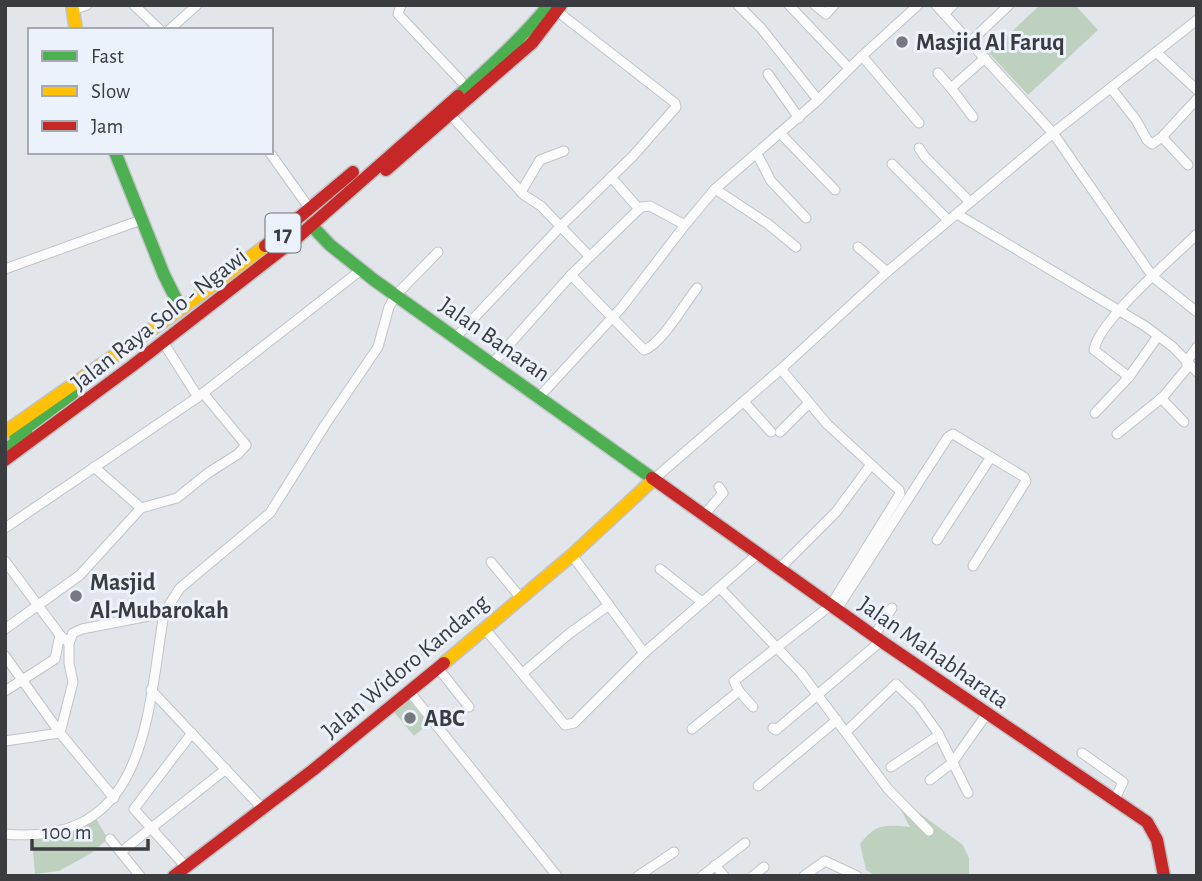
<svg xmlns="http://www.w3.org/2000/svg" width="1202" height="881" font-family="'Alegreya Sans',sans-serif">
<rect width="100%" height="100%" fill="#e2e6ea"/>
<g fill="#bed1bf">
<path d="M1040 5H1075L1098 30 1028 95 989 53Z"/>
<path d="M408 699 428 724 414 736 393 711Z"/>
<path d="M892 793 963 845 969 858V876H913L910 874 907 876H876L866 870 860 844C876 823 886 825 910 827Z"/>
<path d="M96 819 108 839 90 854 59 871 35 874 32 839 72 833Z"/>
</g>
<g fill="none" stroke-linecap="round" stroke-linejoin="round">
<g stroke="#c0c3c7" stroke-width="11">
<g id="street">
<path d="M134 5 160 30"/>
<path d="M401 5 398 14 461 81"/>
<path d="M738 5 761 28 818 100"/>
<path d="M789 5 845 64"/>
<path d="M815 5 826 14 834 5"/>
<path d="M936 5 1053 133 1153 277 1197 312"/>
<path d="M73 10 87 5"/>
<path d="M944 14 953 5"/>
<path d="M169 30 197 5"/>
<path d="M970 42 1009 5"/>
<path d="M1156 52 1197 90"/>
<path d="M862 56 919 123"/>
<path d="M938 73 951 88"/>
<path d="M768 74 799 118"/>
<path d="M1111 88 1136 120 1147 140 1152 144 1162 137 1197 99"/>
<path d="M446 110 524 195 541 206 589 256"/>
<path d="M973 117 951 88 985 58"/>
<path d="M781 134 835 190"/>
<path d="M1162 137 1188 165"/>
<path d="M919 148 925 157 970 202"/>
<path d="M270 153 310 209"/>
<path d="M757 154 771 181 806 218"/>
<path d="M892 164 948 220"/>
<path d="M611 177 639 209"/>
<path d="M715 189 768 224 796 247"/>
<path d="M521 192 540 160 564 151"/>
<path d="M957 214 1145 326 1173 347 1197 372"/>
<path d="M685 225 650 206 641 207 571 275 644 350C662 344 684 304 697 288"/>
<path d="M858 247 887 272"/>
<path d="M5 269 141 220"/>
<path d="M456 337 560 227 633 156 676 107 675 103 553 8"/>
<path d="M163 342 198 397"/>
<path d="M493 363 571 275"/>
<path d="M1129 377 1094 350C1099 320 1173 258 1197 234"/>
<path d="M540 396 622 307 685 225 715 189 818 100 862 56 918 5"/>
<path d="M1161 398 1184 422"/>
<path d="M744 402 771 432"/>
<path d="M1095 413 1129 377 1158 336"/>
<path d="M780 432 809 403"/>
<path d="M1117 434 1163 397 1187 368V361L1197 347"/>
<path d="M94 467 141 508"/>
<path d="M654 479 781 369 887 272 1053 133 1197 20"/>
<path d="M704 515 723 493 719 487"/>
<path d="M5 528 198 397 361 270"/>
<path d="M937 540 991 457"/>
<path d="M572 555 644 653 759 553"/>
<path d="M5 561 60 635 69 643"/>
<path d="M491 562 520 597"/>
<path d="M780 568 836 512 870 466"/>
<path d="M660 569 702 602"/>
<path d="M720 588 801 673 888 789 929 831"/>
<path d="M837 609 948 437 953 434 1024 477 1026 481 973 566"/>
<path d="M5 629 80 575 141 508 177 498 208 473 238 454 246 445 203 393"/>
<path d="M485 629 565 725 574 723 644 653"/>
<path d="M874 636 892 608"/>
<path d="M5 656 60 733 5 741"/>
<path d="M438 668 469 707"/>
<path d="M523 673 570 633 609 605"/>
<path d="M151 690 262 808"/>
<path d="M5 691 55 659 60 635"/>
<path d="M409 691 557 876"/>
<path d="M753 707 739 691 734 681 831 605 900 494 899 490 827 424 781 369"/>
<path d="M773 728 776 730 881 641"/>
<path d="M692 729 739 691"/>
<path d="M846 732 896 684 918 705 938 733 968 793"/>
<path d="M1082 753 1123 782 1114 801"/>
<path d="M891 767 939 735"/>
<path d="M930 780 952 763 986 715"/>
<path d="M758 786 837 720"/>
<path d="M114 798 60 733 73 682 69 663V643L73 633 82 629 164 613"/>
<path d="M5 834C147 847 147 716 164 613L180 588 270 513 325 425 378 347 389 307 396 295 438 252"/>
<path d="M110 839 140 876"/>
<path d="M121 852 226 769"/>
<path d="M715 865 724 876"/>
<path d="M186 867 134 809 192 733"/>
<path d="M638 876 674 852"/>
<path d="M702 876 745 843"/>
<path d="M753 876 764 867"/>
<path d="M804 876 825 861 857 876"/>
</g>
</g>
<g stroke="#c0c3c7" stroke-width="15">
<g id="fast">
<path d="M458 96C490 67 521 39 549 5"/>
<path d="M115 152 164 275 181 309"/>
<path d="M311 225 330 245 374 280 652 478"/>
<path d="M15 436 72 394"/>
<path d="M5 450 27 435"/>
</g>
</g>
<g stroke="#c0c3c7" stroke-width="15">
<g id="slow">
<path d="M72 5 76 30"/>
<path d="M5 432 181 309 265 246"/>
<path d="M444 663 572 555 654 479"/>
</g>
</g>
<g stroke="#c0c3c7" stroke-width="15">
<g id="jam">
<path d="M386 170 532 43 561 5"/>
<path d="M265 246 353 172"/>
<path d="M5 460 132 366 298 237 458 96"/>
<path d="M652 478 881 641 1147 822 1157 840 1164 876"/>
<path d="M174 876 313 770 444 663"/>
</g>
</g>
<use href="#street" stroke="#fbfbfc" stroke-width="9"/>
<use href="#fast" stroke="#4caf50" stroke-width="12"/>
<use href="#slow" stroke="#ffc107" stroke-width="12"/>
<use href="#jam" stroke="#c62828" stroke-width="12"/>
</g>
<g fill="#75787c" stroke="#ecf2fc" stroke-width="2.5">
<circle cx="902" cy="42" r="7"/>
<circle cx="76" cy="596" r="7"/>
<circle cx="410" cy="718" r="7"/>
</g>
<g text-anchor="middle" stroke-width="6" stroke-linejoin="round" paint-order="stroke">
<rect fill="#ecf2fc" stroke="#6f7378" stroke-width="2" x="265.5" y="213.5" width="35" height="39" rx="5"/>
<g font-size="23" font-weight="bold" fill="#3a3c40">
<text x="283" y="241">17</text>
</g>
<g font-size="24" font-weight="bold" fill="#3a3c40" stroke="#ecf2fc" text-anchor="start">
<text x="916" y="50">Masjid Al Faruq</text>
<text x="90" y="590">Masjid<tspan x="90" dy="28">Al-Mubarokah</tspan></text>
<text x="424" y="726">ABC</text>
</g>
<g font-size="24" fill="#3a3c40" stroke="#ecf2fc">
<text transform="translate(159 319) rotate(-38)" y="8">Jalan Raya Solo - Ngawi</text>
<text transform="translate(495 339) rotate(35)" y="8">Jalan Banaran</text>
<text transform="translate(934 652) rotate(35)" y="8">Jalan Mahabharata</text>
<text transform="translate(405 666) rotate(-40)" y="8">Jalan Widoro Kandang</text>
</g>
</g>
<rect width="1202" height="881" fill="none" stroke="#3a3c40" stroke-width="14"/>
<rect x="28" y="28" width="245" height="126" fill="#ecf2fc" stroke="#a5a9b1" stroke-width="2"/>
<rect x="42" y="51" width="35" height="10" fill="#4caf50" stroke="#a5a9b1" stroke-width="2"/>
<text x="91" y="63" font-size="21" fill="#3a3c40">Fast</text>
<rect x="42" y="86" width="35" height="10" fill="#ffc107" stroke="#a5a9b1" stroke-width="2"/>
<text x="91" y="98" font-size="21" fill="#3a3c40">Slow</text>
<rect x="42" y="121" width="35" height="10" fill="#c62828" stroke="#a5a9b1" stroke-width="2"/>
<text x="91" y="133" font-size="21" fill="#3a3c40">Jam</text>
<path d="M32 839v10h116v-10" fill="none" stroke="#3a3c40" stroke-width="3.5"/>
<text x="42" y="839" font-size="21" fill="#3a3c40" stroke="#ecf2fc" stroke-width="5" paint-order="stroke">100 m</text>
</svg>
